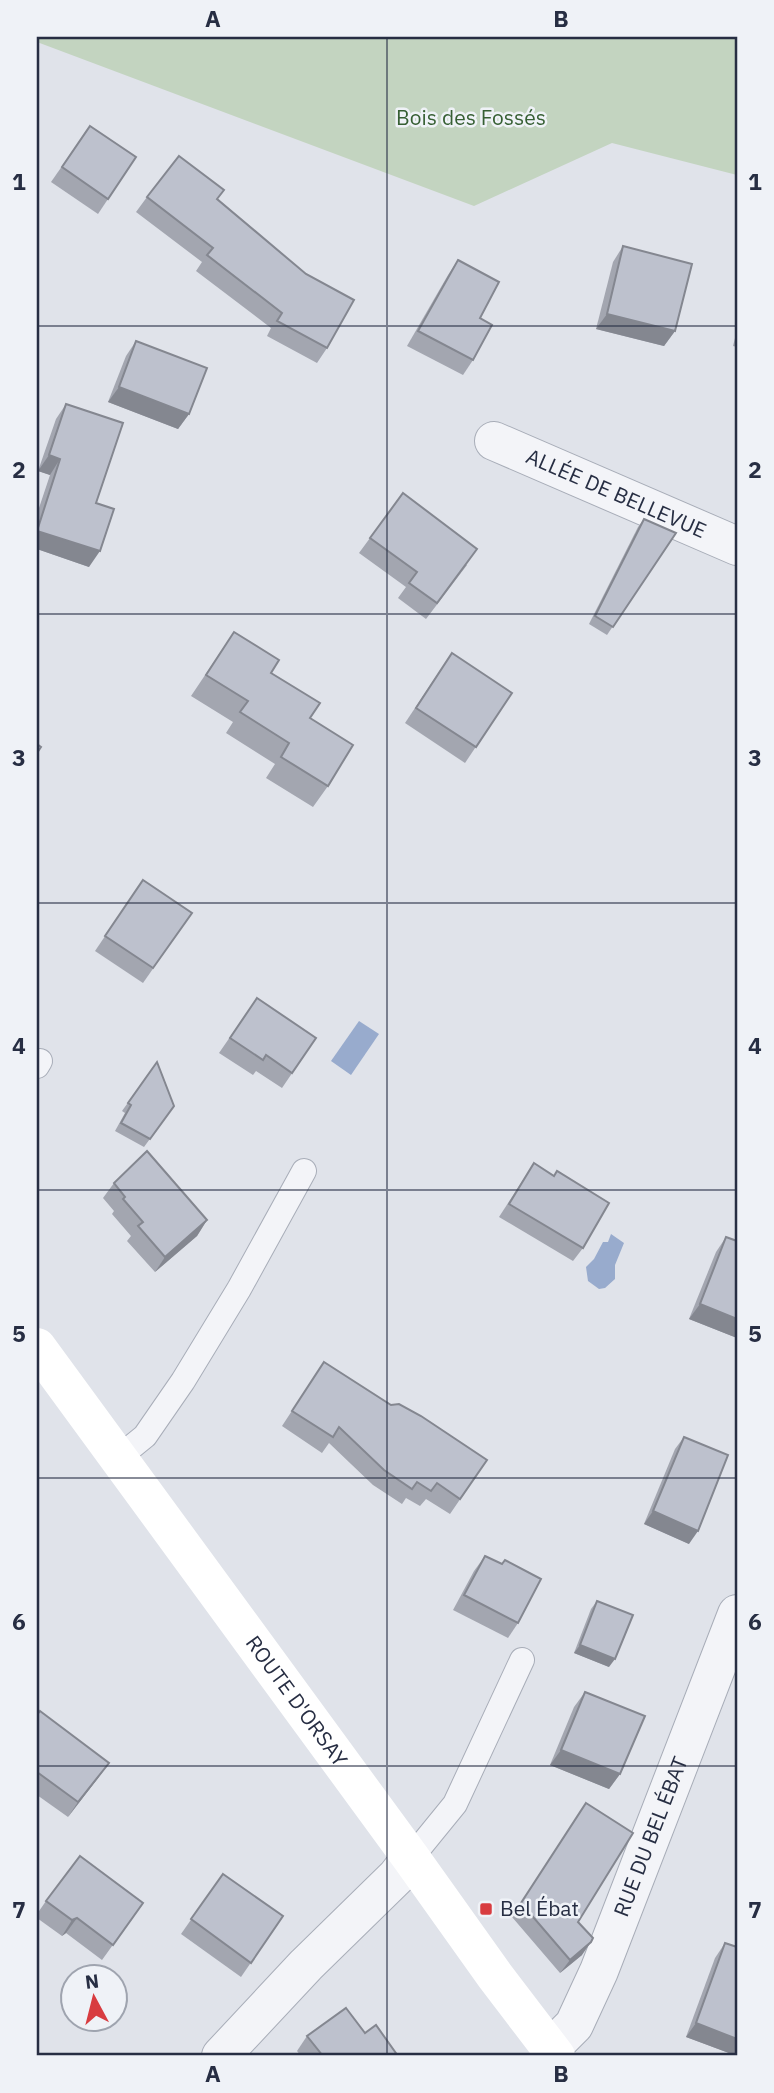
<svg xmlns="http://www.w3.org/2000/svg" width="774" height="2093" font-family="'IBM Plex Sans',sans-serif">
<rect width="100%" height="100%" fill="#e0e3ea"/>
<path fill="#c3d4c0" d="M37 37H737V175L612 143 474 206 37 42Z"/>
<g fill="#98abcd">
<path d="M359 1021 379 1034 351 1075 331 1061Z"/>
<path d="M611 1234 624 1243 615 1265V1279L605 1288 599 1289 588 1281 586 1267 594 1259 603 1242H608Z"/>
</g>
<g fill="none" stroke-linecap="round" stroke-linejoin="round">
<g stroke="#a8adb8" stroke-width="26">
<g id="lane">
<path d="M37 1066 40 1061"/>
<path d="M118 1458 145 1436 183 1381 239 1289 304 1171"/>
<path d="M411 1858 455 1804 522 1660"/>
</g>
</g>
<g stroke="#a8adb8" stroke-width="40">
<g id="street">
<path id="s1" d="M494 441 737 546"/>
<path id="s2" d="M551 2048 574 2025 599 1971 737 1614"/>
<path d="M221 2056 306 1965 397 1876 411 1858"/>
</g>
</g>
<use href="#lane" stroke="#f3f4f8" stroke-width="24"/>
<use href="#street" stroke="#f3f4f8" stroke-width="38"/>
<path stroke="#fff" stroke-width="38" id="s3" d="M37 1347 411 1858 495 1976 556 2056"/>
</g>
<g fill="#a3a6b0">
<path d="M90 126 136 157 98 214 51 182Z"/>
<path d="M147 197 218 199 327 348 317 363 267 336 271 328 196 271 202 262 136 212Z"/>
<path d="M623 246 675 331 664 346 596 329 613 262Z"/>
<path d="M458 260 480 318 473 360 463 375 407 346 448 275Z"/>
<path d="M737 330V347L733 346Z"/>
<path d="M136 341 189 414 178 429 108 402 126 356Z"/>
<path d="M66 404 96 503 89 567 37 549V514L50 475 38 471 56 419Z"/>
<path d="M644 519 676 533 607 635 589 624 638 527Z"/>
<path d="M370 538 467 565 426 619 398 598 406 587 359 553Z"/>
<path d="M234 632 310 718 328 786 313 807 266 778 275 764 226 733 233 722 191 696Z"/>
<path d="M441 669 512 693 465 763 405 723Z"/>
<path d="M143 880 192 913 143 983 95 951Z"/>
<path d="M257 998 316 1038 282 1088 256 1071 253 1075 219 1053Z"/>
<path d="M157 1062 174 1106 144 1147 115 1131 125 1113 122 1111Z"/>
<path d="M534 1163 554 1176 583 1248 573 1261 499 1217Z"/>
<path d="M114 1183 207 1220 197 1236 155 1272 127 1241 131 1236 112 1214 114 1211 103 1198Z"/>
<path d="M726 1237 737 1338 689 1319 716 1252Z"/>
<path d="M324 1362 391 1405 487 1460 450 1514 426 1499 420 1506 406 1498 402 1504 373 1485 329 1443 322 1453 282 1426Z"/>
<path d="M684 1437 689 1544 644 1524 675 1449Z"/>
<path d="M485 1556 502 1564 518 1623 508 1638 453 1610 474 1571Z"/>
<path d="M597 1601 609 1667 574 1653 591 1609Z"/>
<path d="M585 1692 620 1774 609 1789 550 1765 574 1707Z"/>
<path d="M37 1715 98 1778 68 1817 37 1795Z"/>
<path d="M586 1803 578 1922 582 1955 560 1973 512 1917Z"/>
<path d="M223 1874 283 1916 241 1977 181 1934Z"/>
<path d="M46 1901 143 1903 102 1960 66 1933 62 1936 37 1918V1914Z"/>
<path d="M725 1943 737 2056 686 2037 715 1958Z"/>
<path d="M365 2033 398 2056H301L297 2051 307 2036Z"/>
</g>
<g fill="#848790">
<path d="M607 314 675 331 664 346 596 329Z"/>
<path d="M119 387 189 414 178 429 108 402Z"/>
<path d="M49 455 60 459 50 475 38 471Z"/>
<path d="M37 531 100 551 89 567 37 549Z"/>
<path d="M207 1220 197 1236 155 1272 165 1257Z"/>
<path d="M700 1304 737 1319V1338L689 1319Z"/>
<path d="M653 1511 698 1531 689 1544 644 1524Z"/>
<path d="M580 1645 615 1659 609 1667 574 1653Z"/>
<path d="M561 1750 620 1774 609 1789 550 1765Z"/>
<path d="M109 1763 98 1778 68 1817 78 1802Z"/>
<path d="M77 1918 66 1933 62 1936 72 1920Z"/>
<path d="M591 1942 582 1955 560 1973 570 1960Z"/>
<path d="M696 2023 737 2039V2056L686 2037Z"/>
</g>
<g fill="#bdc1cd" stroke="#848790" stroke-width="2">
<path d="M90 126 136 157 108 199 62 167Z"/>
<path d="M179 156 224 190 217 199 306 274 354 300 327 348 277 321 282 313 207 255 213 248 147 197Z"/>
<path d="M623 246 692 264 675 331 607 314Z"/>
<path d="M458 260 499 282 480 318 492 325 473 360 418 331Z"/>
<path d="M136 341 207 368 189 414 119 387Z"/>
<path d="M66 404 123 423 96 503 114 509 100 551 37 531 60 459 49 455Z"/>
<path d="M403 493 477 549 437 603 409 583 417 572 370 538Z"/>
<path d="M644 519 676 533 613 627 595 616Z"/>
<path d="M234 632 279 660 271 673 320 703 310 718 353 745 328 786 281 757 289 743 240 712 248 701 206 675Z"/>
<path d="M452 653 512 693 476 747 416 708Z"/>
<path d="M37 744 41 747 37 753Z"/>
<path d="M143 880 192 913 153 968 105 936Z"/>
<path d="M257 998 316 1038 292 1073 266 1055 263 1060 230 1038Z"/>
<path d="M157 1062 174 1106 150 1139 121 1123 131 1105 128 1103Z"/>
<path d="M147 1151 207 1220 165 1257 138 1226 143 1222 123 1199 125 1197 114 1183Z"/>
<path d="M534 1163 554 1176 557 1171 609 1203 583 1248 509 1204Z"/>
<path d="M726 1237 737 1241V1319L700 1304Z"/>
<path d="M324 1362 391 1405 399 1404 421 1416 487 1460 460 1499 437 1483 431 1491 417 1482 412 1489 384 1470 339 1427 333 1437 292 1411Z"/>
<path d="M684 1437 728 1455 698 1531 653 1511Z"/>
<path d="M485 1556 502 1564 505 1560 541 1579 518 1623 464 1595Z"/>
<path d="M597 1601 633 1615 615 1659 580 1645Z"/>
<path d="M585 1692 645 1716 620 1774 561 1750Z"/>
<path d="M40 1711 109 1763 78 1802 37 1772V1715Z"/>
<path d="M586 1803 633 1833 578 1922 593 1938 591 1942 570 1960 521 1903Z"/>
<path d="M80 1856 143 1903 113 1945 77 1918 72 1920 46 1901Z"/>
<path d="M223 1874 283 1916 251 1963 191 1919Z"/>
<path d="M725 1943 737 1947V2039L696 2023Z"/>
<path d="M346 2008 365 2033 376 2025 398 2056H323L307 2036Z"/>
</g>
<path fill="none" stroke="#272e43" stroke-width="2" stroke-opacity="0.55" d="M387 37V2056M37 326H737M37 614H737M37 903H737M37 1190H737M37 1478H737M37 1766H737"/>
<rect fill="#d83c40" stroke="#eff2f7" stroke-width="2.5" x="479" y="1902" width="14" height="14" rx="3.5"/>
<g text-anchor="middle" stroke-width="5" stroke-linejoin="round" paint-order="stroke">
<g font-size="21" fill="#365f33" stroke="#eff2f7">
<text x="471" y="125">Bois des Fossés</text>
</g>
<g font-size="21" fill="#272e43" stroke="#eff2f7">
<text dy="7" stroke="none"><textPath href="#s1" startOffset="133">ALLÉE DE BELLEVUE</textPath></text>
<text dy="7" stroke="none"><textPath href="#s3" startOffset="439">ROUTE D'ORSAY</textPath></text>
<text dy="7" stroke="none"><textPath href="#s2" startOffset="236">RUE DU BEL ÉBAT</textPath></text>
</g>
<g font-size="21" fill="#272e43" stroke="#eff2f7" text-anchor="start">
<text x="500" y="1916">Bel Ébat</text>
</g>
</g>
<rect width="774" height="2093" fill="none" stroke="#eff2f7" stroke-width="77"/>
<g transform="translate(94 1998) rotate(353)"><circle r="33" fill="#eff2f7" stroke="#9fa4af" stroke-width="2"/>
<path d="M0-5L12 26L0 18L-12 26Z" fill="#d83c40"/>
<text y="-10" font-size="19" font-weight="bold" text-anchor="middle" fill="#272e43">N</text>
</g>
<rect x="38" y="38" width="698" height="2016" fill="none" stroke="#272e43" stroke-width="2.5"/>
<g font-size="23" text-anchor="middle" font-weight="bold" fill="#272e43">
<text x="213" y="27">A</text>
<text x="561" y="27">B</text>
<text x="19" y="190">1</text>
<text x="755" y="190">1</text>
<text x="19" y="478">2</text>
<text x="755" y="478">2</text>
<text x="19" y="766">3</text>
<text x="755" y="766">3</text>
<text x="19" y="1054">4</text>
<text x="755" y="1054">4</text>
<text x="19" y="1342">5</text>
<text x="755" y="1342">5</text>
<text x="19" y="1630">6</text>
<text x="755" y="1630">6</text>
<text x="19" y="1918">7</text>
<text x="755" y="1918">7</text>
<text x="213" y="2082">A</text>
<text x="561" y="2082">B</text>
</g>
</svg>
